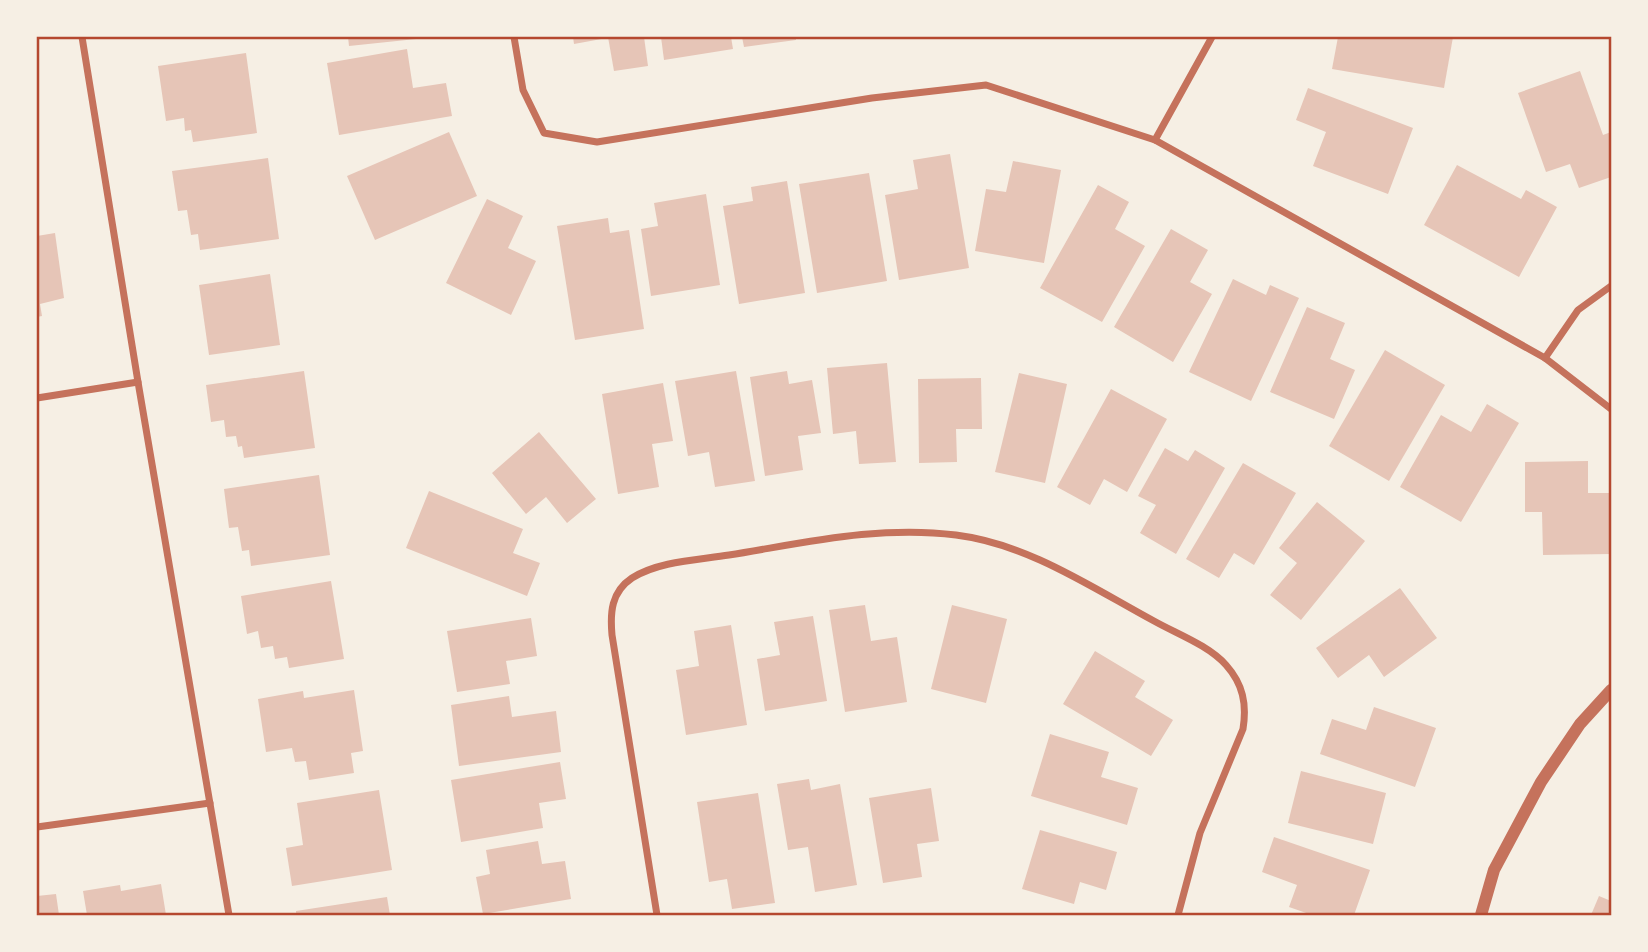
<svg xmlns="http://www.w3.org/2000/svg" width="1648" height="952" font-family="Figtree,sans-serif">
<rect width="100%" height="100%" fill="#f6efe4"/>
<g fill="#e6c5b7">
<path d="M348 37H415L416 39 349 46Z"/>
<path d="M573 37H607V38L574 44Z"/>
<path d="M608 37H644L648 66 614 71Z"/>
<path d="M661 37H731L733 49 664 60Z"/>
<path d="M742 37H796V40L744 47Z"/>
<path d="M1338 37H1453L1444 88 1332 69Z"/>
<path d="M407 49 413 88 446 83 452 116 339 135 327 63Z"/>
<path d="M246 53 257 133 193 142 191 130 185 131 184 118 166 121 158 66Z"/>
<path d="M1580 71 1603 135 1611 132V177L1579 188 1570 164 1546 172 1518 93Z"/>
<path d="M1308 88 1413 128 1388 194 1313 166 1326 132 1296 120Z"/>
<path d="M449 132 477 196 375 240 347 176Z"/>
<path d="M950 154 969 268 899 280 885 195 918 189 913 160Z"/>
<path d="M268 158 279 239 200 250 198 234 191 235 187 210 178 211 172 171Z"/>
<path d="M1013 161 1061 170 1044 263 975 251 986 189 1006 192Z"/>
<path d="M1457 165 1521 199 1526 190 1557 207 1519 277 1424 225Z"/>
<path d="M869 173 887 281 817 293 799 184Z"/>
<path d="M787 181 805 293 739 304 723 206 753 201 751 187Z"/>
<path d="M1098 185 1129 202 1115 229 1145 246 1102 322 1040 288Z"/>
<path d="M706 194 720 285 651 296 641 229 658 226 654 203Z"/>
<path d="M487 199 523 216 508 248 536 261 511 315 446 283Z"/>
<path d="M608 218 610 233 629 230 644 329 575 340 557 226Z"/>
<path d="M1171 229 1208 250 1190 282 1212 294 1173 362 1114 327Z"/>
<path d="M55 233 64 298 40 304 42 316 37 317V236Z"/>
<path d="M270 274 280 345 209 355 199 285Z"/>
<path d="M1233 279 1266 295 1270 285 1299 298 1251 401 1189 372Z"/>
<path d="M1307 307 1345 323 1330 359 1355 370 1334 419 1270 392Z"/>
<path d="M1385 350 1445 385 1389 481 1329 446Z"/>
<path d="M887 363 896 462 859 464 856 431 833 434 827 368Z"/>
<path d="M304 371 315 448 244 458 242 446 238 447 236 436 226 437 224 420 211 422 206 385Z"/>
<path d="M736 371 755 481 715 487 709 452 688 456 675 381Z"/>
<path d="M787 371 789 384 812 380 821 433 798 436 803 470 765 476 750 377Z"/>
<path d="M1019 373 1067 384 1045 483 995 472Z"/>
<path d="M981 378 982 429H956L957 462 919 463 918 379Z"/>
<path d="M663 383 673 441 652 444 659 487 618 494 602 394Z"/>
<path d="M1111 389 1167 419 1127 492 1104 479 1090 505 1057 487Z"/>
<path d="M1487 404 1519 423 1461 522 1400 487 1441 415 1471 432Z"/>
<path d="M539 432 596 499 567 523 546 497 526 514 492 473Z"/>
<path d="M1165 448 1188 461 1195 450 1225 468 1176 554 1140 533 1156 505 1138 496Z"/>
<path d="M1588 461V493H1611V554L1543 555 1542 512H1525V462Z"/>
<path d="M1243 463 1296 493 1254 565 1234 553 1219 578 1186 559Z"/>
<path d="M319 475 330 555 251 566 249 550 242 551 238 527 229 528 224 489Z"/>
<path d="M429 491 523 529 513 553 540 563 527 596 406 548Z"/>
<path d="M1317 502 1365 541 1301 620 1270 595 1297 563 1279 548Z"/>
<path d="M331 581 344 659 289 668 287 657 275 659 273 646 261 648 258 631 247 634 241 596Z"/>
<path d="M1400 588 1437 638 1384 677 1369 655 1338 678 1316 648Z"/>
<path d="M865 605 871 641 897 637 907 702 845 712 829 610Z"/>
<path d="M952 605 1007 619 986 703 931 689Z"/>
<path d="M813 616 827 701 765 711 757 659 780 655 774 622Z"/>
<path d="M531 618 537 656 506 661 510 684 457 692 447 631Z"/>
<path d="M731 625 747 725 686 735 676 670 699 666 694 631Z"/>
<path d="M1095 651 1145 681 1135 697 1173 720 1151 756 1063 704Z"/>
<path d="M354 690 363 751 351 753 354 773 309 780 306 761 295 762 292 748 266 752 258 699 303 691 304 698Z"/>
<path d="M509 696 512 717 556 711 561 752 459 766 451 705Z"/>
<path d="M1374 707 1436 728 1415 787 1320 754 1332 719 1366 730Z"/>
<path d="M1050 734 1109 752 1101 777 1138 788 1127 825 1031 796Z"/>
<path d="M560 762 566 799 539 803 543 828 461 842 451 780Z"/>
<path d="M1301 771 1386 793 1373 844 1288 823Z"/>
<path d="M809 779 811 790 840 784 857 885 815 892 808 847 788 850 777 784Z"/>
<path d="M931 788 939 841 917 844 922 877 883 883 869 798Z"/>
<path d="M379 790 392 870 292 886 286 848 303 845 297 803Z"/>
<path d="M758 793 775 903 732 909 727 879 709 882 697 802Z"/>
<path d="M1040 830 1117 852 1106 890 1080 882 1074 904 1022 889Z"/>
<path d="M1274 837 1370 870 1354 915H1312L1289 907 1297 885 1262 872Z"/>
<path d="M538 841 542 864 565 861 571 899 483 914 476 877 490 874 486 850Z"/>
<path d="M161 884 166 915H87L83 891 120 885 121 891Z"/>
<path d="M56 894 59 915H37V896Z"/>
<path d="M1599 896 1611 901V915H1591Z"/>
<path d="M387 897 390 915H296V911Z"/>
</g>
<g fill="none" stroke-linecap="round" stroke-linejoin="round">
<g stroke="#c5725c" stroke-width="7">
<path d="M82 37 138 382 229 915"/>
<path d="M514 37 523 90 544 133 597 142 872 98 986 85 1155 140 1545 358 1611 409"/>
<path d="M1155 140 1212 37"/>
<path d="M1545 358 1578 310 1611 286"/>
<path d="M37 398 138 382"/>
<path d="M37 827 210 803"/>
<path d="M657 915 612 635C610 613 611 592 632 578 659 561 698 560 729 555 804 543 879 525 956 535 1028 544 1091 587 1154 621 1177 634 1208 645 1226 665 1243 684 1247 704 1243 729L1200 833 1178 915"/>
</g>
<path stroke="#c5725c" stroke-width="12" d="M1481 915 1494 870 1541 782 1580 724 1611 690"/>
</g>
<rect width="1648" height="952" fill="none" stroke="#f6efe4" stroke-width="77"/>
<rect x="38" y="38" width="1572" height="876" fill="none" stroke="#b5482f" stroke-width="2.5"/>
</svg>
